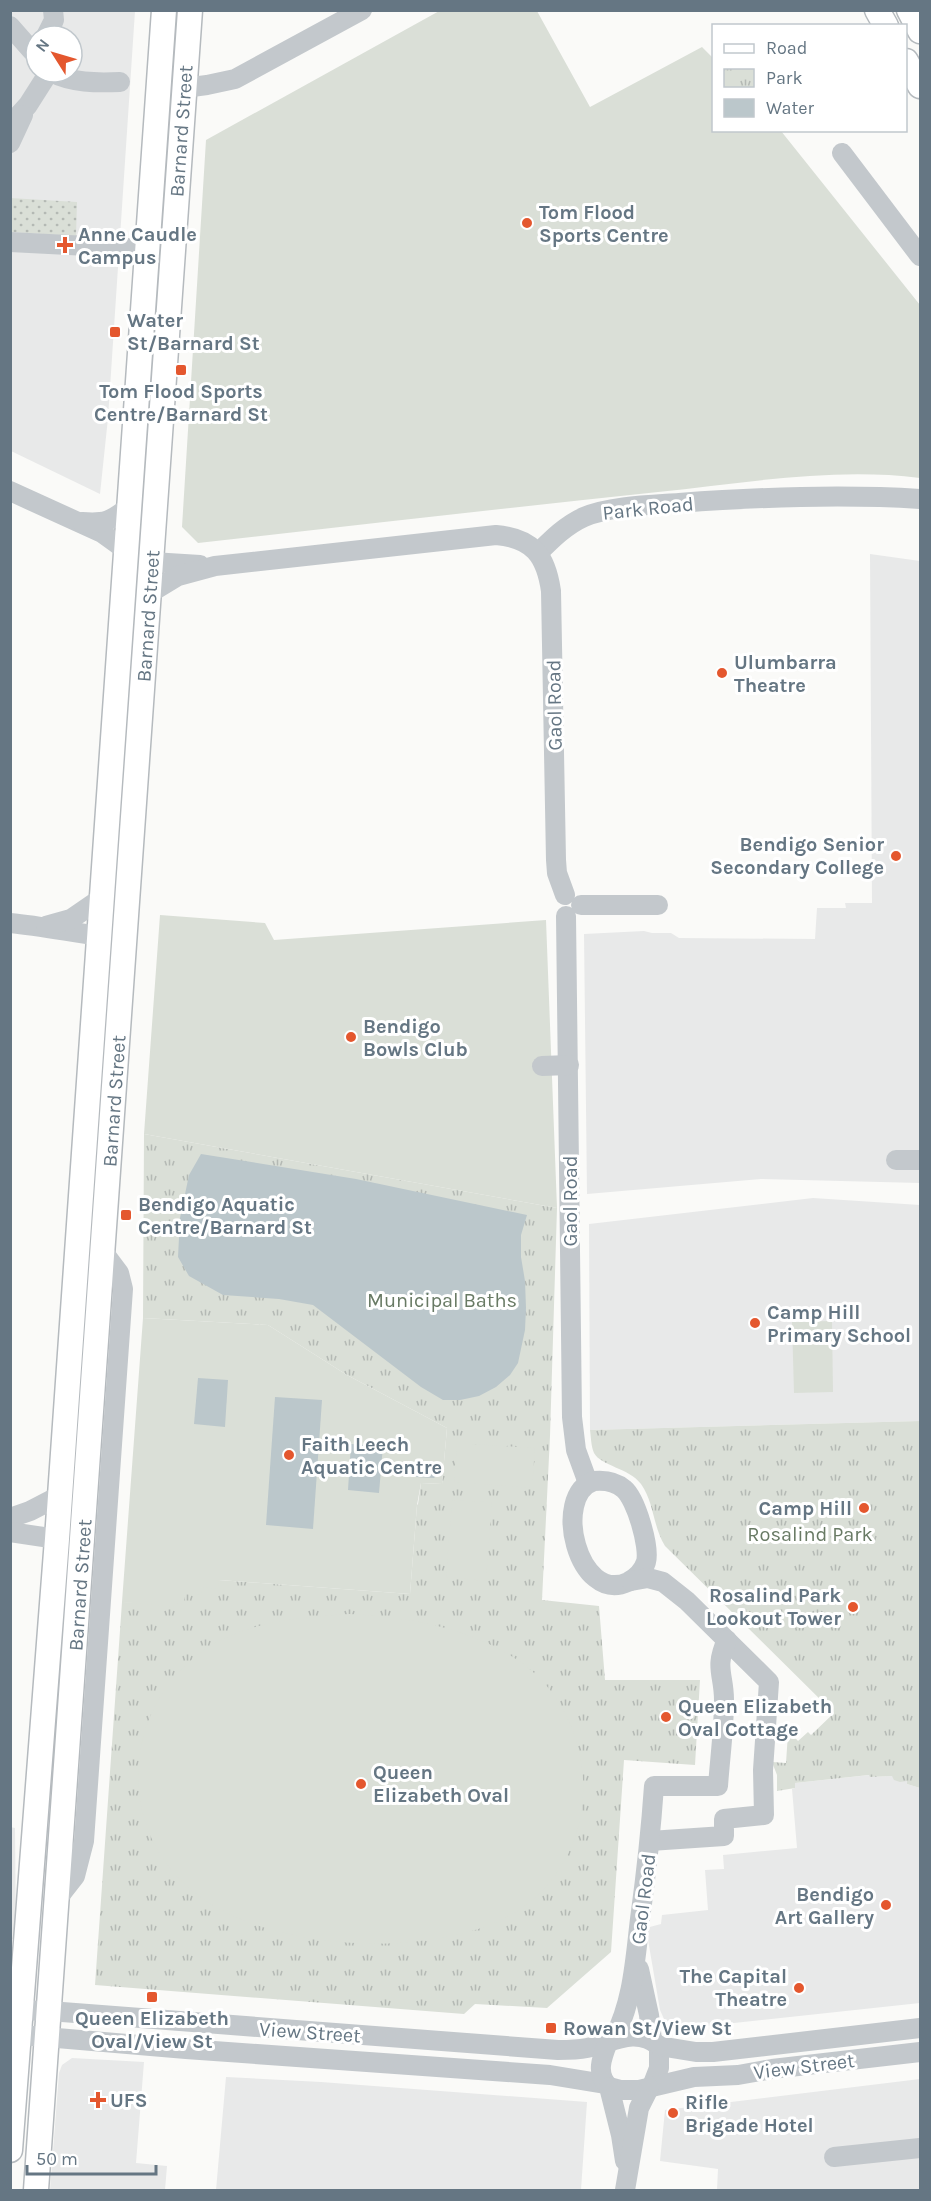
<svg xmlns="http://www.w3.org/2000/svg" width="931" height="2201" font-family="Karla,sans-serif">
<defs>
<pattern id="grass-dots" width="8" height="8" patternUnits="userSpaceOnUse" patternTransform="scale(1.5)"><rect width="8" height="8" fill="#dadfd7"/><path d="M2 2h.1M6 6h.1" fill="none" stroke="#b4b9b4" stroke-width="1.8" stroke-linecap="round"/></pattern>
<pattern id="park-tufts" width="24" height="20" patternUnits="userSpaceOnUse" patternTransform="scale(1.5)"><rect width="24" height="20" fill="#dadfd7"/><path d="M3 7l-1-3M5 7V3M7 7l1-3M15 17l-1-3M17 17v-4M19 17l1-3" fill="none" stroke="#b4b9b4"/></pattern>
</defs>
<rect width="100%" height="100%" fill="#fafaf8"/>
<g fill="#e8e9e9" fill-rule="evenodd">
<path d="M10 11H135L108 418 100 494 11 451ZM36 36H72V72H36Z"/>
<path d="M870 554 920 561V1183L761 1179 587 1194 584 934 644 931 652 933H671L679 938 815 939 817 908H846L845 903H872Z"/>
<path d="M813 1198 920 1205V1421L590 1430 589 1224Z"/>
<path d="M870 1775V1777L892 1776 907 1780V1784L920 1788V2003L688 2028 677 2029 670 2025 664 2019 660 2010 646 1928 661 1924 662 1915 708 1910 705 1870 724 1869 723 1855 797 1848 792 1789 795 1788V1783Z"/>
<path d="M10 1827 15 1828 16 1939H11Z"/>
<path d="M72 2058 144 2062 136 2163 167 2166 165 2190H50L59 2073 62 2065Z"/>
<path d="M226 2077 321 2082 587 2102 581 2190H216Z"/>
<path d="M920 2079V2190H717L718 2169 660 2161 665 2110Z"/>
</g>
<path fill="url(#grass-dots)" d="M10 198 77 202 76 236 11 232Z"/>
<g fill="url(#park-tufts)">
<path d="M144 1134 557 1208 550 1436 542 1600 599 1606 605 1680H700L695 1765 624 1760 611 1952 547 2008 475 2004 464 2014 95 1985 122 1602 177 1603 185 1594 219 1580 410 1594 417 1505 418 1504 421 1483 442 1484 447 1428 347 1375 268 1325 143 1318Z"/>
<path d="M920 1421V1788L907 1784V1781L900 1782 894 1780 892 1776 870 1777 869 1775 795 1783V1788L777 1791V1775L772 1762 786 1763 788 1733 789 1731 798 1741 808 1732 811 1735 834 1713 665 1546C653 1527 654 1502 641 1484 629 1468 601 1466 594 1453 591 1446 591 1437 590 1430Z"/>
</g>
<g fill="#dadfd7">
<path d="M441 10 537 11 590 107 702 47 713 58 714 130 781 131 920 305V478C834 467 745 483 658 492 505 508 351 526 198 543L182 527 206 140Z"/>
<path d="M160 915 265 923 274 940 546 920 557 1208 144 1134Z"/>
<path d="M143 1318 268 1325 347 1375 447 1428 442 1484 421 1483 417 1505 410 1594 219 1580 218 1589 202 1587 201 1595 185 1594 184 1603H178L177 1607 122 1602Z"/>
<path d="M832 1321 833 1392 794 1393 792 1322Z"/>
<path d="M457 1443 535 1448 532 1488 454 1482Z"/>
<path d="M452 1500 492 1502 486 1581 446 1577Z"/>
<path d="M349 1614C408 1617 473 1628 522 1663 597 1718 605 1835 535 1898 503 1926 461 1936 420 1941 349 1950 243 1937 188 1887 108 1816 128 1688 221 1640 260 1620 307 1617 349 1614Z"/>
</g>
<g fill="#bbc7cb">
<path d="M201 1154 356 1179 527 1215 521 1235V1257L525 1281 526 1308 525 1330 518 1363 510 1375 496 1387 479 1396 460 1400H443L421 1387 313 1305 279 1299 223 1295 189 1276 178 1257 180 1218 189 1175Z"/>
<path d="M198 1378 228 1380 225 1427 194 1424Z"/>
<path d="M275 1397 322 1400 313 1529 266 1525Z"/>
<path d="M351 1444 383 1446 379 1493 348 1490Z"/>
<path d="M417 1464 434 1465 438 1469 437 1475 434 1478 416 1477Z"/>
</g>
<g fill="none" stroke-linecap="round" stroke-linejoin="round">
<g stroke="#b5babe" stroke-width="27">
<g id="major">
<path d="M877 10 886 26"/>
<path d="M909 10 920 31"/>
<path d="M906 61 920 86"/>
<path d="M10 2150 57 1539 164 10"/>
<path d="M36 2190 190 10"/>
</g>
</g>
<g stroke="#c3c8cc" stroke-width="20">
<path d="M10 26 32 51 36 47"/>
<path d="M46 36 54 20 53 10"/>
<path d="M51 72C71 83 97 83 120 82"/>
<path d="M184 88 207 85 235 79 362 10"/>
<path d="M10 125 28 105 49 72"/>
<path d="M10 143 23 115"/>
<path d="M842 153 920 256"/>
<path d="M10 242 146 249"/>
<path d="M10 491 102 533 127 551"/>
<path d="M82 522C105 524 111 521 129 507"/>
<path d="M538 553C552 539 566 525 584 517 610 506 651 505 679 503 760 497 840 494 920 499"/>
<path d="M152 562 200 565"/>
<path d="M150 593 178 576 215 566 496 535C533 538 546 556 551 591L556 860 557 873 565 895"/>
<path d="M581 905H658"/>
<path d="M566 916 572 1417 576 1450 588 1483"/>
<path d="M10 923C41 926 70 932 100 936"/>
<path d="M46 926 71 919 103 897"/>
<path d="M542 1066 569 1065"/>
<path d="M896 1160H920"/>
<path d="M594 1481C605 1480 615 1481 624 1489 636 1499 650 1547 646 1562 643 1571 636 1578 628 1582 578 1605 551 1495 594 1481Z"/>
<path d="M10 1518 30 1511 59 1496"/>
<path d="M10 1532 57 1539"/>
<path d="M631 1581 648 1578 663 1582 687 1601 769 1682 763 1770 764 1815 724 1819V1836L650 1841"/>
<path d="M57 1899 75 1876 84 1841 123 1289 119 1273 104 1253"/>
<path d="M639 1969 649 2015 652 2040"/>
<path d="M10 2010 49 2011 558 2050C568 2050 577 2050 587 2048 611 2043 636 2026 659 2046V2068L652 2086"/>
<path d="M10 2034 186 2049 550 2075 605 2084"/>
<path d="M613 2040C633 2002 635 1961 640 1919 646 1875 651 1830 654 1786H718C720 1758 724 1729 724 1700 724 1674 714 1668 727 1640"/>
<path d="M608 2042C602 2057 595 2074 609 2087L620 2090H639L694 2077 738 2075 772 2069 920 2052"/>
<path d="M659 2046 696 2052H713L920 2028"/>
<path d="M609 2087 621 2135 625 2161"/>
<path d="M834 2157 920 2148"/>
<path d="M625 2190 639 2108 649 2088"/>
</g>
<use href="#major" stroke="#fff" stroke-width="24"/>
</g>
<g fill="#e4572e" stroke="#fff" stroke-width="2">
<circle cx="527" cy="223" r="6"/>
<path d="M62 236h6v6h6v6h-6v6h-6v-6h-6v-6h6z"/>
<rect x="109" y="326" width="12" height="12" rx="3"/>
<rect x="175" y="364" width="12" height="12" rx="3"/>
<circle cx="722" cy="673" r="6"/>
<circle cx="896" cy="856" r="6"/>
<circle cx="351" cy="1037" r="6"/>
<rect x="120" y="1209" width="12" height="12" rx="3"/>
<circle cx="755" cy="1323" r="6"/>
<circle cx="289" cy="1455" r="6"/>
<circle cx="864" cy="1508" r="6"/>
<circle cx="853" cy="1607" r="6"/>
<circle cx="666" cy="1717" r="6"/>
<circle cx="361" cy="1784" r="6"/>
<circle cx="886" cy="1905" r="6"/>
<circle cx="799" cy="1988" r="6"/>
<rect x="146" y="1991" width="12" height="12" rx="3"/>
<rect x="545" y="2022" width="12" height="12" rx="3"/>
<path d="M95 2091h6v6h6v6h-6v6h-6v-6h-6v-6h6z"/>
<circle cx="673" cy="2113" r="6"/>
</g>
<g text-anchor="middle" stroke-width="6" stroke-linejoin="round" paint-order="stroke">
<g font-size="20" fill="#657683" stroke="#fff">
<text transform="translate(181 131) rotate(-86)" y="7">Barnard Street</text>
<text transform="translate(648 508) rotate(-6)" y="7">Park Road</text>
<text transform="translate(148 616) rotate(-86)" y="7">Barnard Street</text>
<text transform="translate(554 705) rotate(-91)" y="7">Gaol Road</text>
<text transform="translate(114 1101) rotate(-86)" y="7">Barnard Street</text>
<text transform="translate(570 1201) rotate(-90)" y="7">Gaol Road</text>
<text transform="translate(80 1585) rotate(-86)" y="7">Barnard Street</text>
<text transform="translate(643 1899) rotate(-83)" y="7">Gaol Road</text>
<text transform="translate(310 2032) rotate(4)" y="7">View Street</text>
<text transform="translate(804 2066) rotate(-7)" y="7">View Street</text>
</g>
<g font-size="20" font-weight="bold" fill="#657683" stroke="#fff" text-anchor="start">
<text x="539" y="219">Tom Flood<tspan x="539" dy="23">Sports Centre</tspan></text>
<text x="78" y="241">Anne Caudle<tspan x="78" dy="23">Campus</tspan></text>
<text x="127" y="327">Water<tspan x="127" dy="23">St/Barnard St</tspan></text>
<text x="181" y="398" text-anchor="middle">Tom Flood Sports<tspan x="181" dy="23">Centre/Barnard St</tspan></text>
<text x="734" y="669">Ulumbarra<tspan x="734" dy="23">Theatre</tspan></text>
<text x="884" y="851" text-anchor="end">Bendigo Senior<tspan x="884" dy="23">Secondary College</tspan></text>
<text x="363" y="1033">Bendigo<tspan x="363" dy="23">Bowls Club</tspan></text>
<text x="138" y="1211">Bendigo Aquatic<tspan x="138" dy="23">Centre/Barnard St</tspan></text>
<text x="767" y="1319">Camp Hill<tspan x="767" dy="23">Primary School</tspan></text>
<text x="301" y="1451">Faith Leech<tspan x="301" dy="23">Aquatic Centre</tspan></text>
<text x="852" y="1515" text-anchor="end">Camp Hill</text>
<text x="841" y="1602" text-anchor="end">Rosalind Park<tspan x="841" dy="23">Lookout Tower</tspan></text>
<text x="678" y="1713">Queen Elizabeth<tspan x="678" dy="23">Oval Cottage</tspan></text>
<text x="373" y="1779">Queen<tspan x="373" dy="23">Elizabeth Oval</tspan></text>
<text x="874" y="1901" text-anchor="end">Bendigo<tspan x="874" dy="23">Art Gallery</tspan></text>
<text x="787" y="1983" text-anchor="end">The Capital<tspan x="787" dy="23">Theatre</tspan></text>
<text x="152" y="2025" text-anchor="middle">Queen Elizabeth<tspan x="152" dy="23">Oval/View St</tspan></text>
<text x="563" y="2035">Rowan St/View St</text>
<text x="110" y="2107">UFS</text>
<text x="685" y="2109">Rifle<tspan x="685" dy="23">Brigade Hotel</tspan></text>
</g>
<g font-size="20" fill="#687a64" stroke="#fff">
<text x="442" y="1307">Municipal Baths</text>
<text x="810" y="1541">Rosalind Park</text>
</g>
</g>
<rect width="931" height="2201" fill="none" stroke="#657683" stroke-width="24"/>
<rect x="712" y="24" width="195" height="108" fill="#ffffff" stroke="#c1c8cd" stroke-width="1.5"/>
<rect x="724" y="44" width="30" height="9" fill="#ffffff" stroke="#c1c8cd" stroke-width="1.5"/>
<text x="766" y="54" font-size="18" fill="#657683">Road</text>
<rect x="724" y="69" width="30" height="18" fill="url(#park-tufts)" stroke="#c1c8cd" stroke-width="1.5"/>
<text x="766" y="84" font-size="18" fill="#657683">Park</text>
<rect x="724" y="99" width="30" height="18" fill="#bbc7cb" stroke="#c1c8cd" stroke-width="1.5"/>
<text x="766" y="114" font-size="18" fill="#657683">Water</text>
<g transform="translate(54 54) rotate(307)"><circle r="28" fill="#ffffff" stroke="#c1c8cd" stroke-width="1.5"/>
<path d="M0-4.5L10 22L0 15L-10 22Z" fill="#e4572e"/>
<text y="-9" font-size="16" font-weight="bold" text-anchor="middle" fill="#657683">N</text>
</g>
<path d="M27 2165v9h129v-9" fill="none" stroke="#657683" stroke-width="3"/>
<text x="36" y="2165" font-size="18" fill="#657683" stroke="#ffffff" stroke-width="4.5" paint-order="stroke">50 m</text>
</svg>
